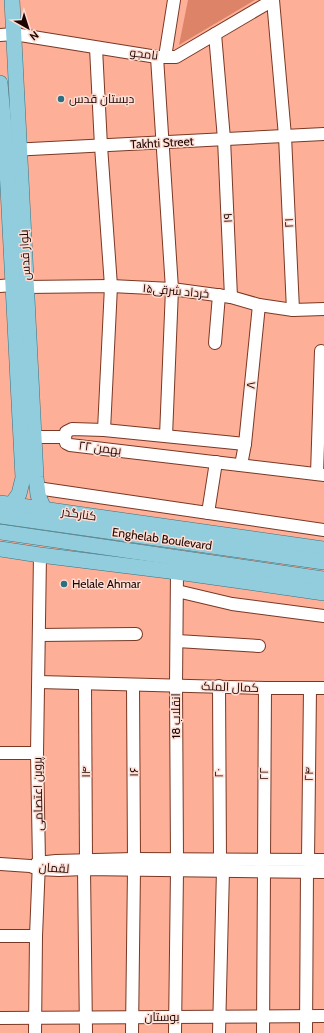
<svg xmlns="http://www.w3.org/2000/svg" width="324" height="1033" font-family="Cabin,Cairo,sans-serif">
<rect width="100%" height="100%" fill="#fdaf97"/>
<path fill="#dd8368" d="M188 0H255L179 45Z"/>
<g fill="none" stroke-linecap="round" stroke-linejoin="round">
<g stroke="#7a3824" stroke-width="14">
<g id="minor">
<path d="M215 34 224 139 231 297"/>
<path d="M0 35 14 34 157 57H176L273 0 285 136 293 310"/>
<path d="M96 48 101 146 111 286 104 430"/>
<path d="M157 57 172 289 166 436"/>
<path d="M165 57 174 0"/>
<path d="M11 150 324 134"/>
<path d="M0 286 13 285"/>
<path d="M26 287 111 286 172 289 231 297 259 305 293 310 324 309"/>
<path d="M215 343 219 295"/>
<path d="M34 437H65"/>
<path d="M245 444 104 430 72 429 66 432 65 438 66 443 70 445 324 475"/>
<path d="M241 465 245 444 259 305"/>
<path d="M317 474 321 351"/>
<path d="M37 488 324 530"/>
<path d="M208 513 216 462"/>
<path d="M177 572 176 685 177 859"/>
<path d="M177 591 232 604 324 616"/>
<path d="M39 635 136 634"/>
<path d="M177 641 259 646"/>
<path d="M39 682 265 688H324"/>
<path d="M85 684 86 860"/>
<path d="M133 685 134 859"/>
<path d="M219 686 220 859"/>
<path d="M0 753H37"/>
<path d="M264 860 265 688"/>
<path d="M308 860 310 689"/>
<path d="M37 863 56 861 134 859 324 860"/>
<path d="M0 864 30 866 38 869 59 870 84 869 324 872"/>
<path d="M84 869 86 1033"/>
<path d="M0 936H36"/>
<path d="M0 1018 324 1016"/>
<path d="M35 1033 36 936 39 862 37 753 40 555"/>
<path d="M132 1033 134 869"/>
<path d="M175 1033 177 870"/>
<path d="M219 1033 223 870"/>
<path d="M263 1033 264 871"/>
<path d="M306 1033 307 871"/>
</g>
</g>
<g stroke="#38717f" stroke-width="16">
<g id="major">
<path d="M12 0 36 477 38 495 44 509"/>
<path d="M0 83 6 150 23 478 19 494 11 505"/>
<path d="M0 503 324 549"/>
<path d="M0 516 324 562"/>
<path d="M0 532 324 579"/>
<path d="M0 549 40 555 177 572 324 593"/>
</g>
</g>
<use href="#minor" stroke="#fff" stroke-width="12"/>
<use href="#major" stroke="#91cddc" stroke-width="15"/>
</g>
<g fill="#2c6f80" stroke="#feddd3" stroke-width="1.5">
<circle cx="61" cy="99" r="4"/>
<circle cx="64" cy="584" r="4"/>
</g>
<g text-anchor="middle" stroke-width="3" stroke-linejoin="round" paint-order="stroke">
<g font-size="12" fill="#1c0400" stroke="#feddd3">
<text transform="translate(144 54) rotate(7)" y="4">نامجو</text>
<text transform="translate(162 143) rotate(-3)" y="4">Takhti Street</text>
<text transform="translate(228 218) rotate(-93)" y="4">۱۹</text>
<text transform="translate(289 223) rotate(-92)" y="4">۲۱</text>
<text transform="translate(25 255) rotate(-93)" y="4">بلوار قدس</text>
<text transform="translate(176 291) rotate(5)" y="4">۱۵خرداد شرقی</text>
<text transform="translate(251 385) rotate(-84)" y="4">۸</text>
<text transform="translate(100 448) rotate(7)" y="4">۲۲ بهمن</text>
<text transform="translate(79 514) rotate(8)" y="4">کنارگذر</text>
<text transform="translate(162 539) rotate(8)" y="4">Enghelab Boulevard</text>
<text transform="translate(230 687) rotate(2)" y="4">کمال الملک</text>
<text transform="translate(176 716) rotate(-90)" y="4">انقلاب 18</text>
<text transform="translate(86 772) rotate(-90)" y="4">۱۴</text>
<text transform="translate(134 772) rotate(-90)" y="4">۱۶</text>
<text transform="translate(219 773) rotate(-90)" y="4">۲۰</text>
<text transform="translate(264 774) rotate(-90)" y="4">۲۲</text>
<text transform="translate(309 774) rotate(-89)" y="4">۲۴</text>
<text transform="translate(38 794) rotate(-91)" y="4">پروین اعتصامی</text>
<text transform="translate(54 868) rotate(4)" y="4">لقمان</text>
<text x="162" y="1021">بوستان</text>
</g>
<g font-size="12" fill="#1c0400" stroke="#feddd3" text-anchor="start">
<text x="69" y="103">دبستان قدس</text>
<text x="72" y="588">Helale Ahmar</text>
</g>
</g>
<g transform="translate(28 28) rotate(141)" stroke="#feddd3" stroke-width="3" paint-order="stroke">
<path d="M0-3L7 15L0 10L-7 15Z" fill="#1c0400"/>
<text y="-6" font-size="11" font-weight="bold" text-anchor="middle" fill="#1c0400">N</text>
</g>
</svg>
